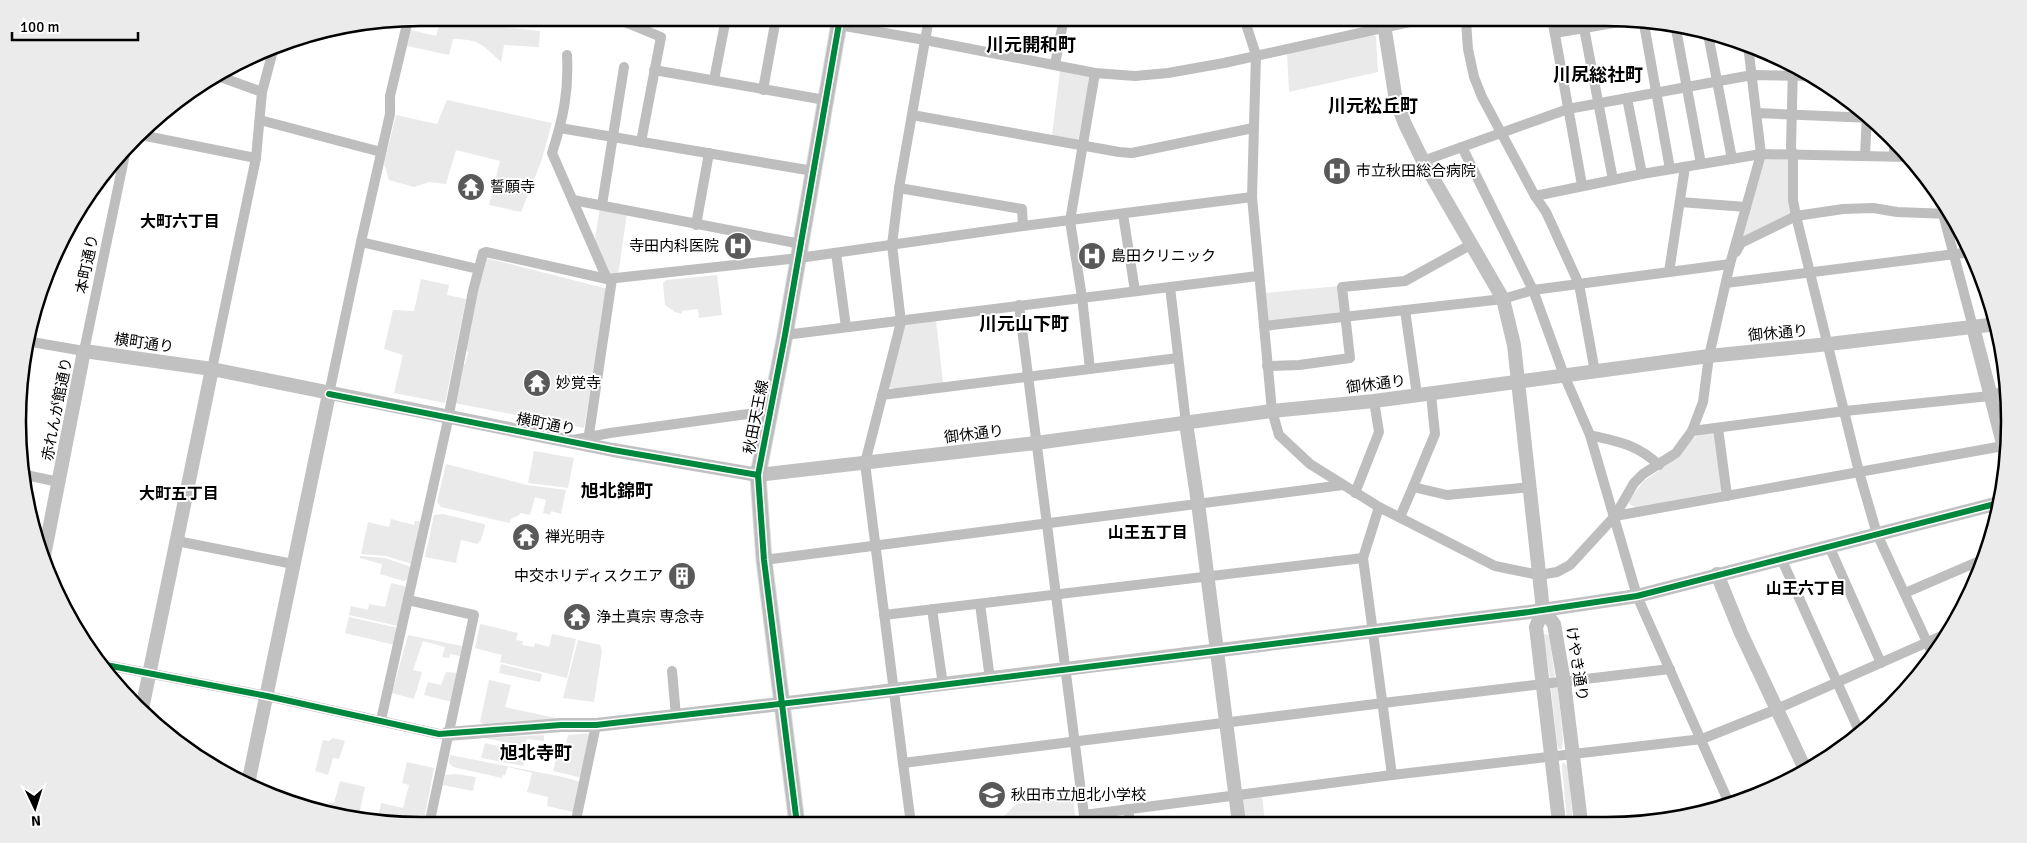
<svg xmlns="http://www.w3.org/2000/svg" width="2027" height="843" font-family="Signika,'Noto Sans JP',sans-serif">
<rect width="100%" height="100%" fill="#fff"/>
<g fill="#eaeaea">
<path d="M441 20 540 31 539 47 504 45 501 62C483 45 479 39 453 39L449 55 407 46 411 30 436 36Z"/>
<path d="M1369 32 1376 37 1378 72 1289 92 1287 52Z"/>
<path d="M1060 71 1090 77 1078 141 1052 135Z"/>
<path d="M447 100 552 123 541 162 521 212 489 205 500 161 456 150 446 184 430 182 414 187 389 180 384 164 396 115 437 124Z"/>
<path d="M1761 154H1793L1796 216 1741 243Z"/>
<path d="M600 207 627 213 618 276 607 277 594 246Z"/>
<path d="M486 258 608 289 584 428 454 403 461 365 465 364 468 353 465 348 470 324Z"/>
<path d="M717 275 722 315 699 318 698 309 682 311V314L675 312 665 305 663 283 666 280Z"/>
<path d="M421 279 449 285 447 295 466 299 445 403 394 393 403 355 384 349 393 310 414 311Z"/>
<path d="M1339 286 1342 314 1267 322 1264 293Z"/>
<path d="M936 320 943 383 894 389 889 387 903 329 907 323Z"/>
<path d="M1712 432 1715 434 1722 491 1637 508 1629 504V500L1644 481 1667 465 1694 437 1700 434Z"/>
<path d="M534 451 574 458 568 488 528 483Z"/>
<path d="M446 464 527 485 566 490 561 514 551 511 550 515 543 513 546 500 535 497 530 515 520 513 519 515 511 519 509 523 441 507 437 502Z"/>
<path d="M443 514 484 524 485 526 481 540 477 544 461 540 456 563 425 557 434 515Z"/>
<path d="M391 519 414 525 415 521H419L421 525 412 564 386 556 361 554 368 522 389 527Z"/>
<path d="M360 556 385 558 411 567 409 578 404 581 380 574 382 564 360 558Z"/>
<path d="M391 583 404 586 406 589 398 626 349 615 351 606 368 610 369 604 385 607Z"/>
<path d="M349 617 398 628 394 645 345 633Z"/>
<path d="M480 624 518 633 516 640 523 641 522 645 534 647 535 643 549 647 552 634 576 639 567 678 500 662 502 655 475 648Z"/>
<path d="M1545 634 1549 635 1555 677 1552 681 1550 678 1543 636Z"/>
<path d="M408 635 462 646 460 656 450 654 449 658 442 657 445 647 423 641 413 670 422 672 414 699 392 693Z"/>
<path d="M578 640 600 645 602 651 594 702 563 698Z"/>
<path d="M501 664 542 674 540 682 499 673Z"/>
<path d="M446 672 458 673 452 702 424 695 428 682 441 685Z"/>
<path d="M489 680 511 685 505 707 565 720 485 725 480 722Z"/>
<path d="M1553 685 1558 688 1563 740 1562 749H1559L1557 745 1551 689Z"/>
<path d="M591 733 582 778 553 771 557 755 563 756 568 735Z"/>
<path d="M544 735V741L527 739 525 746 484 738Z"/>
<path d="M333 738 345 741 339 759 333 758 328 775 315 771 323 740 329 741Z"/>
<path d="M485 743 518 751 523 758 524 766 481 758Z"/>
<path d="M450 755 563 777 581 782 573 812 547 806 548 797 527 792 532 773 508 767 505 775H503L502 778 453 767 449 763Z"/>
<path d="M407 762 434 768 423 825 378 818 381 803 403 808 409 785 402 783Z"/>
<path d="M1563 762 1568 766 1573 822H1567L1562 766Z"/>
<path d="M455 774 476 777 473 791 443 785 445 775Z"/>
<path d="M340 781 365 787 359 815 327 810 329 802 334 803Z"/>
<path d="M1262 795 1265 823H1241L1238 798Z"/>
<path d="M1073 797 1076 824H967L969 820 1003 817 1016 804Z"/>
</g>
<g fill="none" stroke-linecap="round" stroke-linejoin="round">
<g stroke="#dbdbdb" stroke-width="17">
<path id="primary" d="M797 824 764 560 758 475 785 335 840 18"/>
</g>
<g stroke="#bebebe" stroke-width="10">
<path d="M615 18 661 37 641 142"/>
<path d="M691 18 725 23"/>
<path d="M929 18 899 188 892 245 901 322 865 463 903 763 1383 703 1670 669"/>
<path d="M1244 18 1256 55 1252 197 1272 411 1279 435 1310 464 1379 507 1495 566 1539 575 1557 572 1570 565 1615 516 1634 483 1643 474 1676 453 1692 431 1703 402 1709 356 1730 264 1761 154 1748 45"/>
<path d="M1552 18 1582 185"/>
<path d="M1466 21 1468 49 1474 77 1482 97 1535 196 1546 212 1579 284 1595 372"/>
<path d="M1644 24 1670 169"/>
<path d="M839 25 925 40 1095 73 1135 76 1168 73 1224 63 1414 21H1466L1491 18"/>
<path d="M1584 28 1613 180"/>
<path d="M1676 29 1701 164"/>
<path d="M1555 33 1625 21"/>
<path d="M1708 34 1732 159"/>
<path d="M567 55C569 92 563 119 552 153L607 279"/>
<path d="M1055 64 1064 18"/>
<path d="M1793 65 1791 148 1793 154V200L1796 216 1859 472 1877 534 1933 655"/>
<path d="M654 70 825 100"/>
<path d="M215 75 262 92"/>
<path d="M714 80 726 18"/>
<path d="M763 90 776 18"/>
<path d="M1627 98 1642 174"/>
<path d="M1756 113 1872 118"/>
<path d="M912 115 1119 152 1132 153 1253 128"/>
<path d="M260 120 381 152"/>
<path d="M560 128 813 171"/>
<path d="M141 135 256 158"/>
<path d="M1462 147 1533 290 1564 375 1590 435 1637 596 1729 803"/>
<path d="M1865 155 1867 115"/>
<path d="M1894 156V142"/>
<path d="M1423 161 1568 109 1752 75 1814 76"/>
<path d="M899 188 1022 209 1023 226"/>
<path d="M1535 196 1642 174 1761 154 1909 157"/>
<path d="M573 200 801 244"/>
<path d="M1680 202 1746 207"/>
<path d="M1943 203V214L1973 327"/>
<path d="M602 205 624 67"/>
<path d="M1123 214 1135 291"/>
<path d="M696 225 709 153"/>
<path d="M361 242 478 269"/>
<path d="M1736 252 1741 243 1796 216 1843 209 1873 208 1897 212 1950 214"/>
<path d="M836 253 846 327"/>
<path d="M1669 272 1685 167"/>
<path d="M1726 283 1971 252"/>
<path d="M1170 287 1186 423"/>
<path d="M1019 305 1084 815 1392 775 1702 739 1777 709 1948 633"/>
<path d="M1405 310 1417 395"/>
<path d="M1264 326 1503 299 1533 290 1730 264"/>
<path d="M785 335 1258 276"/>
<path d="M26 341 84 351 125 154"/>
<path d="M1267 366 1299 365 1350 358 1342 287 1405 281 1472 244"/>
<path d="M212 369 256 158 262 92 274 47"/>
<path d="M1090 369 1082 297 1070 221 1095 73"/>
<path d="M329 394 361 242 390 114V96L408 20"/>
<path d="M882 395 1178 358"/>
<path d="M1718 428 1727 496"/>
<path d="M1692 431 1845 411 1990 396"/>
<path d="M1590 435C1619 442 1637 444 1659 465"/>
<path d="M573 440 610 433 770 411"/>
<path d="M588 441 612 279"/>
<path d="M21 474 59 482"/>
<path d="M1413 487 1435 434 1431 394"/>
<path d="M1355 493 1379 432 1374 401"/>
<path d="M1379 507 1363 558 1392 775"/>
<path d="M1615 516 2003 446"/>
<path d="M1400 517 1413 487 1447 495 1531 487"/>
<path d="M177 541 293 564"/>
<path d="M1829 546 1881 663"/>
<path d="M1781 558 1860 733"/>
<path d="M764 560 1343 485"/>
<path d="M1905 593 1984 559"/>
<path d="M408 600 474 615 429 825"/>
<path d="M980 604 990 679"/>
<path d="M932 609 943 685"/>
<path d="M884 615 1363 558"/>
<path d="M106 665 267 696 439 734H447"/>
<path d="M672 671 676 716"/>
<path d="M381 720 446 429 473 291 483 253 486 252 607 279 799 258 1023 226 1252 197"/>
<path d="M903 763 911 824"/>
<path d="M1128 809 1130 823"/>
<path d="M575 825 596 725"/>
</g>
<g stroke="#c1c1c1" stroke-width="14">
<path d="M1383 18 1396 101 1405 124 1423 161 1503 299 1514 345 1543 610 1536 627 1559 822"/>
<path d="M1973 327 2007 459"/>
<path d="M1990 396 2008 394"/>
<path d="M1186 423 1198 503 1239 823"/>
<path d="M43 561 84 351 212 369 613 450 758 475 1036 443 1272 411 1374 401 1709 356 1829 344 1997 324"/>
<path d="M1717 574 1741 633 1805 769"/>
<path d="M1543 610 1554 624 1564 682 1581 822"/>
<path d="M142 709 212 369"/>
<path d="M447 734 561 725H596L772 705 1529 612 1637 596 1999 503"/>
<path d="M248 784 329 394"/>
</g>
<use href="#primary" stroke="#bdbdbd" stroke-width="15"/>
<g stroke="#fff" stroke-width="9">
<g id="cycleway">
<path d="M329 394 613 450 758 475"/>
<path d="M106 665 267 696 439 734 561 725H596L893 691 1529 612 1637 596 1999 503"/>
<path d="M797 824 764 560 758 475 785 335 840 18"/>
</g>
</g>
<use href="#cycleway" stroke="#00873e" stroke-width="6"/>
</g>
<defs>
<g id="hospital-disc" transform="scale(1.4375)"><circle r="9.5" fill="#595959" stroke="#fff"/><path d="M-5-5h3v3.5h4V-5h3V5h-3V1.5h-4V5h-3Z" fill="#fff"/></g>
<g id="temple-disc" transform="scale(1.4375)"><circle r="9.5" fill="#595959" stroke="#fff"/><path d="M0-6L5-2H3V0L6.5 2.5H4V6H1.5V3h-3V6H-4V2.5H-6.5L-3 0V-2H-5Z" fill="#fff"/></g>
<g id="building-disc" transform="scale(1.4375)"><circle r="9.5" fill="#595959" stroke="#fff"/><path d="M-4-6H4V6H1V3H-1V6H-4ZM-2.5-4.3h1.7v1.8h-1.7ZM.8-4.3h1.7v1.8H.8ZM-2.5-1h1.7V.8h-1.7ZM.8-1h1.7V.8H.8Z" fill="#fff"/></g>
<g id="school-disc" transform="scale(1.4375)"><circle r="9.5" fill="#595959" stroke="#fff"/><path d="M0-5L7-2L0 1L-7-2ZM-4 1L0 2.5L4 1V4Q0 6-4 4Z" fill="#fff"/></g>
</defs>
<g fill-rule="evenodd">
<use href="#hospital-disc" x="1337" y="171"/>
<use href="#temple-disc" x="471" y="187"/>
<use href="#hospital-disc" x="738" y="246"/>
<use href="#hospital-disc" x="1092" y="256"/>
<use href="#temple-disc" x="537" y="383"/>
<use href="#temple-disc" x="526" y="537"/>
<use href="#building-disc" x="682" y="576"/>
<use href="#temple-disc" x="577" y="617"/>
<use href="#school-disc" x="992" y="795"/>
</g>
<g text-anchor="middle" stroke-width="4" stroke-linejoin="round" paint-order="stroke">
<g font-size="15" fill="#000" stroke="#fff" text-anchor="start">
<text x="1356" y="176">市立秋田総合病院</text>
<text x="490" y="192">誓願寺</text>
<text x="719" y="251" text-anchor="end">寺田内科医院</text>
<text x="1111" y="261">島田クリニック</text>
<text x="556" y="388">妙覚寺</text>
<text x="545" y="542">禅光明寺</text>
<text x="663" y="581" text-anchor="end">中交ホリディスクエア</text>
<text x="596" y="622">浄土真宗 専念寺</text>
<text x="1011" y="800">秋田市立旭北小学校</text>
</g>
<g font-size="15" fill="#000" stroke="#fff">
<text transform="translate(87 264) rotate(-78)" y="5">本町通り</text>
<text transform="translate(1778 333) rotate(-5)" y="5">御休通り</text>
<text transform="translate(144 343) rotate(8)" y="5">横町通り</text>
<text transform="translate(1376 384) rotate(-7)" y="5">御休通り</text>
<text transform="translate(57 409) rotate(-79)" y="5">赤れんが館通り</text>
<text transform="translate(756 417) rotate(-79)" y="5">秋田天王線</text>
<text transform="translate(546 424) rotate(11)" y="5">横町通り</text>
<text transform="translate(974 434) rotate(-7)" y="5">御休通り</text>
<text transform="translate(1577 664) rotate(81)" y="5">けやき通り</text>
</g>
<g font-size="16" font-weight="bold" fill="#000" stroke="#fff">
<text x="180" y="227">大町六丁目</text>
<text x="179" y="499">大町五丁目</text>
<text x="1148" y="538">山王五丁目</text>
<text x="1806" y="594">山王六丁目</text>
</g>
<g font-size="18" font-weight="bold" fill="#000" stroke="#fff">
<text x="1031" y="51">川元開和町</text>
<text x="1598" y="81">川尻総社町</text>
<text x="1373" y="112">川元松丘町</text>
<text x="1024" y="330">川元山下町</text>
<text x="617" y="497">旭北錦町</text>
<text x="536" y="759">旭北寺町</text>
</g>
</g>
<path d="M0 0H2027V843H0ZM421 26H1606A395 395 0 0 1 2001 421V422A395 395 0 0 1 1606 817H421A395 395 0 0 1 26 422V421A395 395 0 0 1 421 26Z" fill="#ebebeb" fill-rule="evenodd"/>
<path fill="none" stroke="#000" stroke-width="2.5" d="M421 26H1606A395 395 0 0 1 2001 421V422A395 395 0 0 1 1606 817H421A395 395 0 0 1 26 422V421A395 395 0 0 1 421 26Z"/>
<g transform="translate(35 808) rotate(176)" stroke="#ffffff" stroke-width="4" paint-order="stroke">
<path d="M0-4L9 19L0 12L-9 19Z" fill="#000000"/>
<text y="-8" font-size="14" font-weight="bold" text-anchor="middle" fill="#000000">N</text>
</g>
<path d="M12 32v8h126v-8" fill="none" stroke="#000000" stroke-width="2.5"/>
<text x="20" y="32" font-size="15" fill="#000000" stroke="#ffffff" stroke-width="4" paint-order="stroke">100 m</text>
</svg>
